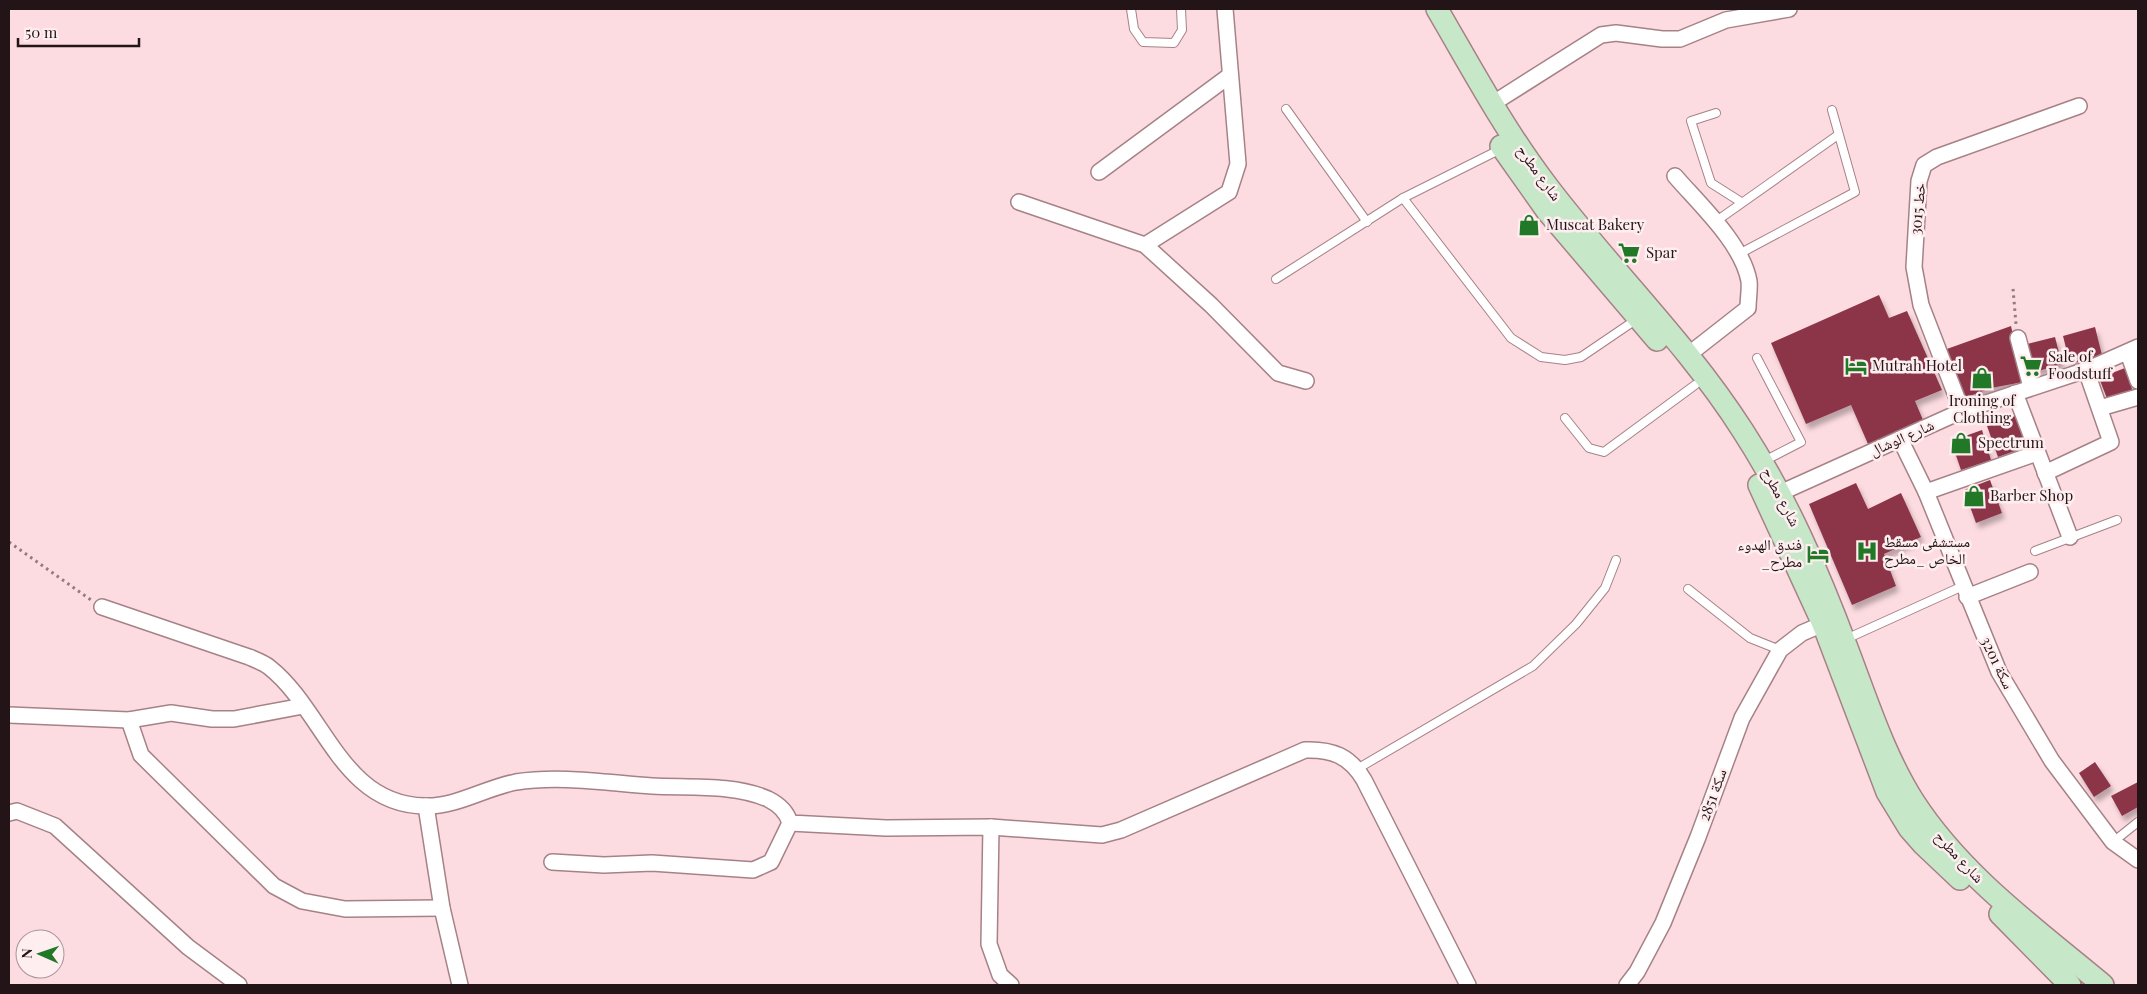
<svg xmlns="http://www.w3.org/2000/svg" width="2147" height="994" font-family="'Playfair Display','Noto Naskh Arabic',serif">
<defs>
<filter id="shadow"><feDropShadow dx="3" dy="5.5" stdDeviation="2.5" flood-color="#0004"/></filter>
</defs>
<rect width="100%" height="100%" fill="#fddce1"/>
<g fill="#8c3649" filter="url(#shadow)">
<path d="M1879 295 1889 318 1907 311 1942 390 1915 401 1923 420 1868 444 1851 405 1806 424 1771 343Z"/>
<path d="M2011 326 2023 382 1991 388 1962 399 1944 350Z"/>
<path d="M2095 327 2102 355 2070 364 2063 336Z"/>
<path d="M2055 337 2062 364 2035 372 2027 344Z"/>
<path d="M2125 368 2133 392 2108 401 2099 378Z"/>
<path d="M2015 416 2026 447 1998 457 1987 426Z"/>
<path d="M1982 430 1991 460 1961 470 1951 441Z"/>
<path d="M1990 480 2002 513 1976 523 1964 490Z"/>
<path d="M1856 483 1868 509 1901 493 1921 537 1884 554 1896 586 1852 605 1809 504Z"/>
<path d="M2095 762 2111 786 2094 797 2079 773Z"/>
<path d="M2138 782V807L2122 816 2111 796Z"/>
</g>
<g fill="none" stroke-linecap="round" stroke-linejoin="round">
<g stroke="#a68287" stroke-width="10">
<g id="lane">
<path d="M1131 9 1134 29 1143 42 1174 43 1182 30 1181 9"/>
<path d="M1286 109 1367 222"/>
<path d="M1716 113 1691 121 1711 183 1741 202"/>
<path d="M1403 198 1511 338 1541 357 1565 360 1581 357 1637 319"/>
<path d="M1715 222 1838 135"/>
<path d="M1739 254 1855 192 1832 110"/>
<path d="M1276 279 1403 198 1501 149"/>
<path d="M1757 358 1801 442 1764 461"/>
<path d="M1565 418 1589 448 1604 452 1695 385"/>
<path d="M2035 551 2117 520"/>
<path d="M1688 589 1750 638 1780 650"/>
<path d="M1846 639 1963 586"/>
<path d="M1357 769 1533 666 1576 624 1605 588 1616 560"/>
<path d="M2113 842 2138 822"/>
</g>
</g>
<g stroke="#a68287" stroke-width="18">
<g id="street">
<path d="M1492 104 1601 35 1616 33 1662 39H1680L1726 20 1789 9"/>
<path d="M1099 172 1229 76"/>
<path d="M1675 176C1699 204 1742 243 1749 281 1750 289 1748 299 1748 308L1688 355"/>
<path d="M1019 202 1145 245 1211 305 1278 373 1306 381"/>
<path d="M1145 245 1229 192 1238 164 1225 9"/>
<path d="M2018 338 2031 387"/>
<path d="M2128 353 2138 381"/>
<path d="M2015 393 2070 537"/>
<path d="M2100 408 2138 397"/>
<path d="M1962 411 1921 305 1914 267 1919 181 1924 165 1937 157 2079 106"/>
<path d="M1900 439 1926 492 1999 672 2052 761 2113 842 2138 860"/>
<path d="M2045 473 2111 442 2086 370"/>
<path d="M1926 492 2037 453"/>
<path d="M1780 493 1962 411 2086 370 2138 347"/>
<path d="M1967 597 2030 572"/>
<path d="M102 607 249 657C256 660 264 663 269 667 324 710 341 805 425 806 456 807 485 788 516 782 560 775 608 783 652 786 689 788 734 784 768 799 780 805 787 812 790 823L886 828 991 827 1102 835 1121 830 1305 750C1332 749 1350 756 1364 780L1468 985"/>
<path d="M9 715 129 720 171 713 212 719H234L303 706"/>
<path d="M129 720 141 755 274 886 302 901 345 909 442 908"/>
<path d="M426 806 442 908 460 985"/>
<path d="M9 813 17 811 55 826 188 947 239 985"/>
<path d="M991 827 989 944 1000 975 1011 985"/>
<path d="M552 862 604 865 652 863 753 870 771 862 790 823"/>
<path d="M1627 985 1637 972 1663 923 1698 837 1742 718 1780 650 1802 633 1823 624"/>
</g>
</g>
<g stroke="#a68287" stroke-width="24">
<g id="secondary">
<path d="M1437 9C1472 69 1505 131 1548 187 1611 270 1687 343 1743 431 1787 499 1819 573 1847 648 1867 700 1884 755 1914 802 1962 876 2036 929 2103 985"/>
<path d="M1501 146 1547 211 1657 340"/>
<path d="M1759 485 1823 624 1887 792 1909 828 1923 844 1960 879"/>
<path d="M2000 914 2070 985"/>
</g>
</g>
<g stroke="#927a7e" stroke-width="3" stroke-dasharray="2.5 4" stroke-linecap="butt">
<path d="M2013 289 2016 324"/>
<path d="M9 542 91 600"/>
</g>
<use href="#lane" stroke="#fff" stroke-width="8"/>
<use href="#street" stroke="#fff" stroke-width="15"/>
<use href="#secondary" stroke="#c7e8c8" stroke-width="21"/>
</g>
<defs>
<g id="shop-bare" transform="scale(1.725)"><path d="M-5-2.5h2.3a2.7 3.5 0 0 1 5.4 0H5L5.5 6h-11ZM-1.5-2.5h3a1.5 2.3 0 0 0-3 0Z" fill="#217927" stroke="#ffeef0" stroke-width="2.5" paint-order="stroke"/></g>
<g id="supermarket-bare" transform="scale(1.725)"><path d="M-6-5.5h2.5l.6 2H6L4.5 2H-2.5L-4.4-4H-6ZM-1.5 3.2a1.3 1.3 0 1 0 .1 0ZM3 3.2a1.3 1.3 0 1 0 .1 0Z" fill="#217927" stroke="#ffeef0" stroke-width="2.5" paint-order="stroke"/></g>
<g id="hotel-bare" transform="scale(1.725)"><path d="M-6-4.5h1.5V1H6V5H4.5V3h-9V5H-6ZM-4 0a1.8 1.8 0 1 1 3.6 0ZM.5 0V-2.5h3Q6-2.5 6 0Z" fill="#217927" stroke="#ffeef0" stroke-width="2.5" paint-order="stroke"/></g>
<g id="hospital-bare" transform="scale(1.725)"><path d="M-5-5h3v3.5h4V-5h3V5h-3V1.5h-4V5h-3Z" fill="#217927" stroke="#ffeef0" stroke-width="2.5" paint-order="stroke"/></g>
</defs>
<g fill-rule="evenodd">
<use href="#shop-bare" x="1529" y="225"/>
<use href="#supermarket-bare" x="1629" y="253"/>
<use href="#hotel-bare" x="1856" y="366"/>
<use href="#supermarket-bare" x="2031" y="366"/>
<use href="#shop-bare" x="1982" y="378"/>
<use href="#shop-bare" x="1961" y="443"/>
<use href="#shop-bare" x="1974" y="496"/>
<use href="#hospital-bare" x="1867" y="551"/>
<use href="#hotel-bare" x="1818" y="554"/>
</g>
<g text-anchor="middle" stroke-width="5" stroke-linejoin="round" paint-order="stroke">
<g font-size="15" fill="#231517" stroke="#ffeef0">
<text transform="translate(1539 173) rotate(54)" y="5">شارع مطرح</text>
<text transform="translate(1918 209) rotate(-85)" y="5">3015 خط</text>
<text transform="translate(1902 438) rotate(-24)" y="5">شارع الوشال</text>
<text transform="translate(1781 497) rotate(62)" y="5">شارع مطرح</text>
<text transform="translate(1997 663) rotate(64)" y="5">سكة 3201</text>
<text transform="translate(1713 795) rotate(-70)" y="5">سكة 2851</text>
<text transform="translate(1959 857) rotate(47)" y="5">شارع مطرح</text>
</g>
<g font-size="15" fill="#231517" stroke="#ffeef0" text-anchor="start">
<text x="1546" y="230">Muscat Bakery</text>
<text x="1646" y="258">Spar</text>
<text x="2048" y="362">Sale of<tspan x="2048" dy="17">Foodstuff</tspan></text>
<text x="1872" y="371">Mutrah Hotel</text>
<text x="1982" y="406" text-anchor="middle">Ironing of<tspan x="1982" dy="17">Clothing</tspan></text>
<text x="1978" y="448">Spectrum</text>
<text x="1990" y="501">Barber Shop</text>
<text x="1884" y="547">مستشفى مسقط<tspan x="1884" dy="17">الخاص _مطرح</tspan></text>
<text x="1802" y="550" text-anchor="end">فندق الهدوء<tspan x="1802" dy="17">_مطرح</tspan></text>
</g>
</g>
<rect width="2147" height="994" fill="none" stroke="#231517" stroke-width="20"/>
<g transform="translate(40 954) rotate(272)"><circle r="24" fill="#ffeef0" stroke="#a79799"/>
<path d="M0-4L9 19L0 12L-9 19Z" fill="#217927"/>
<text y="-8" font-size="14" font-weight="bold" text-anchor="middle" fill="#231517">N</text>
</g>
<path d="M18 38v8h121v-8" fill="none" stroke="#231517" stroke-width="2.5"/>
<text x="25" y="38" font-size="15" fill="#231517" stroke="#ffeef0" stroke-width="4" paint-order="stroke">50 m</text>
</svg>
